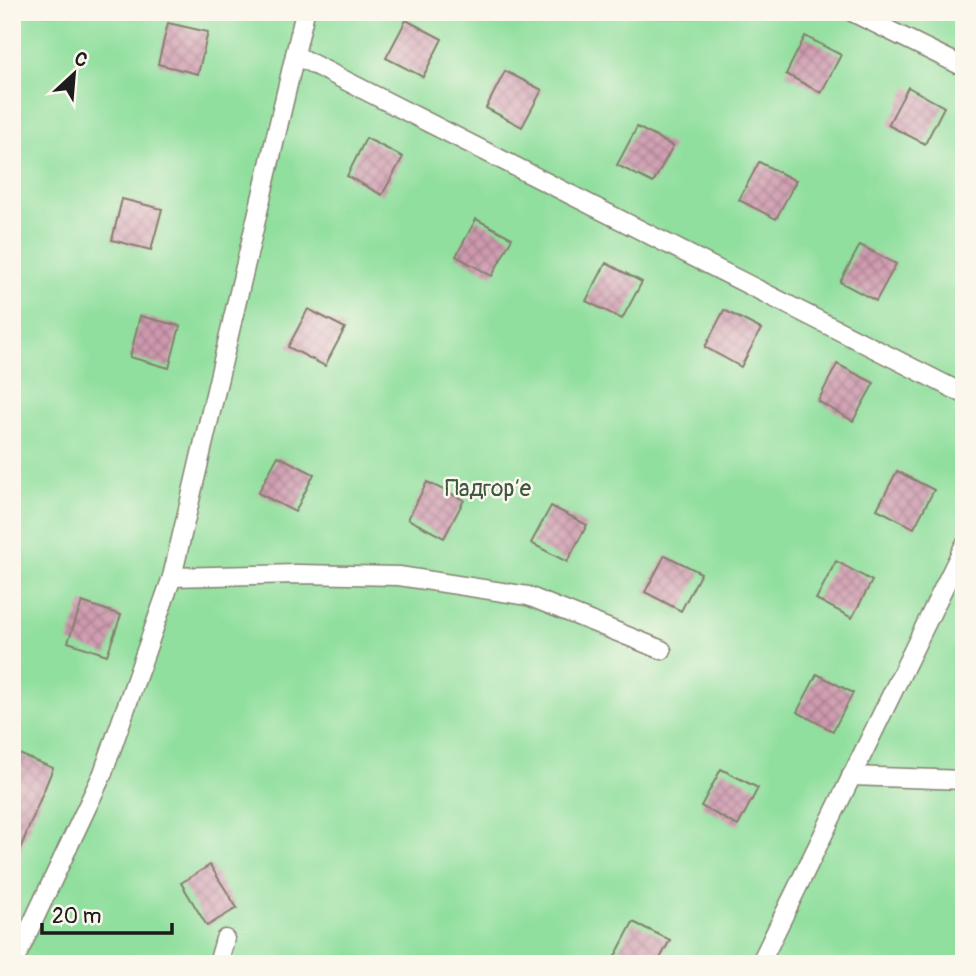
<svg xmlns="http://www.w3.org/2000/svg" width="976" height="976" font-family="Pangolin,sans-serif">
<defs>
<pattern id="building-cross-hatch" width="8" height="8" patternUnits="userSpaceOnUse" patternTransform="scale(1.75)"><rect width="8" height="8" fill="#ce99ae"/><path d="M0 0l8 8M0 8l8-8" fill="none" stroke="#a67c8d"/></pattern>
</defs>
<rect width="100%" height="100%" fill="#fbf7ec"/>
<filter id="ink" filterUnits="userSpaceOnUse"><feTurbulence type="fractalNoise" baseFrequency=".0143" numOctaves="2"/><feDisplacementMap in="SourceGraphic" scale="14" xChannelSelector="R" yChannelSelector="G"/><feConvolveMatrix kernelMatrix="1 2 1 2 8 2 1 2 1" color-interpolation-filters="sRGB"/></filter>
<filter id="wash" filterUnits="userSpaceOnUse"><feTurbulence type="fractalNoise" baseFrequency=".00686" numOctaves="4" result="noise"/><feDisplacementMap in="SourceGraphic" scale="28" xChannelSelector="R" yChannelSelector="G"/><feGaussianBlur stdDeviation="1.57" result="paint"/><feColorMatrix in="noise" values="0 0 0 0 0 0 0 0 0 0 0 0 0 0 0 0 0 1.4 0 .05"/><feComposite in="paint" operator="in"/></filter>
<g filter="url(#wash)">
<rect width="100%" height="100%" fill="#ece4c5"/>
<rect fill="#90df9e" stroke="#567e5d" stroke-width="2" x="12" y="12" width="952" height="952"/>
<g id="blocks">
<g fill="url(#building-cross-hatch)">
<path d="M406 20 442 39 423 77 386 58Z"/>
<path d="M168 23 208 32 198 74 158 64Z"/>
<path d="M805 36 841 55 821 93 786 74Z"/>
<path d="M505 71 542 90 522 127 486 108Z"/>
<path d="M908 87 944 107 925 144 888 125Z"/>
<path d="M637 127 673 146 653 183 617 165Z"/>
<path d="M366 138 403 157 382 195 347 176Z"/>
<path d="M759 162 796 181 776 219 739 200Z"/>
<path d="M122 199 162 209 151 250 112 240Z"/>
<path d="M476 219 512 238 492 276 456 256Z"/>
<path d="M860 245 896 264 876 301 840 282Z"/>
<path d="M606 263 642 282 622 319 586 301Z"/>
<path d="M308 309 345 328 325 366 288 347Z"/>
<path d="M724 310 761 329 741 367 705 347Z"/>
<path d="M140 316 180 326 169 368 130 357Z"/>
<path d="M837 364 874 383 853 421 818 401Z"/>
<path d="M278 456 314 474 295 512 258 493Z"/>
<path d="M897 471 934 490 914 528 877 509Z"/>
<path d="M427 482 464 500 444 538 408 519Z"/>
<path d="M551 506 587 525 567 562 531 543Z"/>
<path d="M665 555 701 573 681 611 645 592Z"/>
<path d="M836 561 872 581 852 618 816 599Z"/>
<path d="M82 602 121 615 107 655 68 642Z"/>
<path d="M817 674 853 693 833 731 797 712Z"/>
<path d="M12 751 53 768 14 864H12Z"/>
<path d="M721 769 758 788 738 826 701 806Z"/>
<path d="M210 865 237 908 207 926 181 883Z"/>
<path d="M633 922 670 940 657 964H611Z"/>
</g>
</g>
</g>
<g filter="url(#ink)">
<use href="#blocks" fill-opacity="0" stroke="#848070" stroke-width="2"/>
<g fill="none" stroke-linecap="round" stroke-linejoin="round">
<g stroke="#848070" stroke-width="21">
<g id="service">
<path d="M852 12 964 67"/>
<path d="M295 55 964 394"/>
<path d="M172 577 298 574 399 576 528 596 662 650"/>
<path d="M851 776 964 780"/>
<path d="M13 964 103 773 172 577 305 12"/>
<path d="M218 964 225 939"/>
<path d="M760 964 964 546"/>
</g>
</g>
<use href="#service" stroke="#fff" stroke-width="18"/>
</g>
</g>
<g text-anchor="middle" stroke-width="5" stroke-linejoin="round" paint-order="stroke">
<g font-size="23" fill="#3f5643" stroke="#fbf7ec">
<text x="488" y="496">Падгорʼе</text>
</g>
</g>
<rect width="976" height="976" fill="none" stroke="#fbf7ec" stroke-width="42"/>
<g transform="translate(74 74) rotate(26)" stroke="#fbf7ec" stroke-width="5" paint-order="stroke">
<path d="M0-5L12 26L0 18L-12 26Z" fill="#1c1c1c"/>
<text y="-10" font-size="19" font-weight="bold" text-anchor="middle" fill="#1c1c1c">С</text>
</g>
<path d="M42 923v10h130v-10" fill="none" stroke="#1c1c1c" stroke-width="3.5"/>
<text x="52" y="923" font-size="21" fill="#1c1c1c" stroke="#fbf7ec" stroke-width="5" paint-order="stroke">20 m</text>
</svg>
